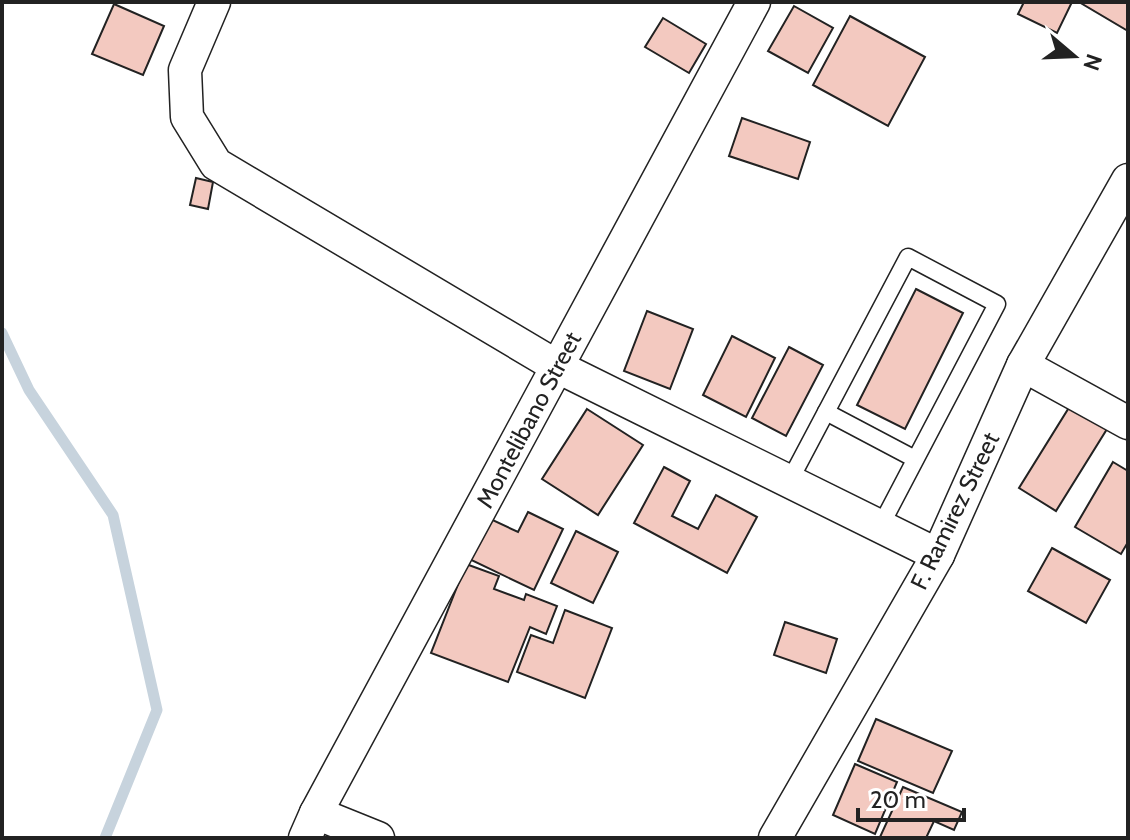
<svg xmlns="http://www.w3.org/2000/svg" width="1130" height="840" font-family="Cabin,sans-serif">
<rect width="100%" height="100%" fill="#fff"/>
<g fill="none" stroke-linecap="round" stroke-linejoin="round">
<path stroke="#c7d3dd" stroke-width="11" d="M2 333 29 390 113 515 157 710 105 838"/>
</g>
<g fill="#f3c9c0" stroke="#222" stroke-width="2">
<path d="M1024 2H1072L1057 33 1018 14Z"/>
<path d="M1079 2H1128V31Z"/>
<path d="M114 4 164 26 143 75 92 54Z"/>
<path d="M794 6 833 28 808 73 768 51Z"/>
<path d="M850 16 925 57 888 126 813 85Z"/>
<path d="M663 18 706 44 689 73 645 47Z"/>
<path d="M742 118 810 142 798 179 729 156Z"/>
<path d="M196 178 213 182 208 209 190 205Z"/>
<path d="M916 289 963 313 905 429 857 405Z"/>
<path d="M647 311 693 329 670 389 624 371Z"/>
<path d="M732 336 775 358 746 417 703 395Z"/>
<path d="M789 347 823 365 786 436 752 418Z"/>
<path d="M1070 406 1107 429 1056 511 1019 488Z"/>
<path d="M587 409 643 445 598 515 542 479Z"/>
<path d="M1113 462 1128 471V542L1121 554 1075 527Z"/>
<path d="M664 467 690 481 672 516 698 529 716 495 757 517 727 573 634 523Z"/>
<path d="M528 512 563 529 534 590 463 556 482 515 518 532Z"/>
<path d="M576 531 618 552 593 603 551 583Z"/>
<path d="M1052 548 1110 580 1086 623 1028 591Z"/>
<path d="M466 564 499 576 494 589 524 600 526 594 557 606 546 634 530 627 508 682 431 653Z"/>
<path d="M565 610 612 628 585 698 517 672 531 635 553 643Z"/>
<path d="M785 622 837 639 826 673 774 655Z"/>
<path d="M876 719 952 751 933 793 858 761Z"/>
<path d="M855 764 897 782 875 834 833 815Z"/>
<path d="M903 787 962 812 954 830 934 821 926 838 880 837Z"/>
</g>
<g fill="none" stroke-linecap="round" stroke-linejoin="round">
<g stroke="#222" stroke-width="19">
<g id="lane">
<path d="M826 412 915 459"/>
<path d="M789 482 908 257 997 304 880 527"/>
</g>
</g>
<g stroke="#222" stroke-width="35">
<g id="street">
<path d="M214 2 185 70 187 117 216 164 558 367 938 555"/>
<path d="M1023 365 1128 423"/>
<path d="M316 813 378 838"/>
<path d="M305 838 316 813 754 2"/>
<path d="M775 838 938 555 1023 365 1128 180"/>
</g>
</g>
<use href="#lane" stroke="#fff" stroke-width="16"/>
<use href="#street" stroke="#fff" stroke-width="32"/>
</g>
<g text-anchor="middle" stroke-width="6" stroke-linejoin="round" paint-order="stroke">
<g font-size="24" fill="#222" stroke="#fff">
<text transform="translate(529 420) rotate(-62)" y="8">Montelibano Street</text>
<text transform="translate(955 511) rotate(-64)" y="8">F. Ramirez Street</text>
</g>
</g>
<rect width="1130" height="840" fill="none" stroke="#222222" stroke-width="8"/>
<g transform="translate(1074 56) rotate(109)" stroke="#ffffff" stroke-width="6" paint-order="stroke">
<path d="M0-6L14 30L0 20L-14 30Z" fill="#222222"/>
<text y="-12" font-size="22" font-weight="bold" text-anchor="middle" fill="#222222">N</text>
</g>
<path d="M858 808v12h106v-12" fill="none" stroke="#222222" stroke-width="4"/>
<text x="870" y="808" font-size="24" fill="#222222" stroke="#ffffff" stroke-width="6" paint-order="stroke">20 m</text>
</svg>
